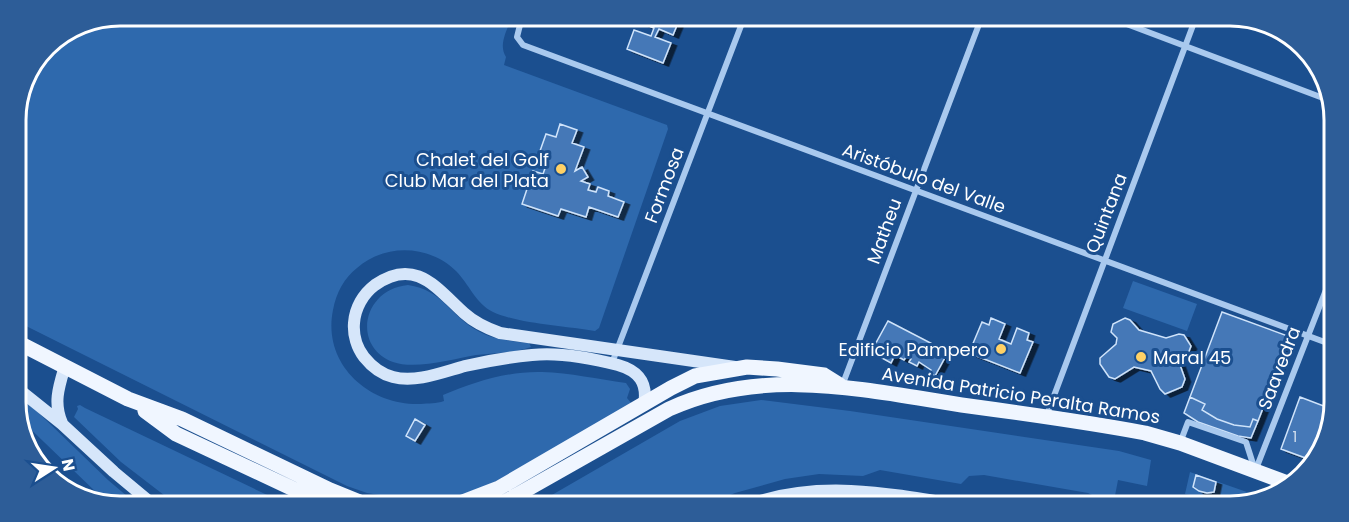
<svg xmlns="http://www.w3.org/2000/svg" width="1349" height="522" font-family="Poppins,sans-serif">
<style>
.green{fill:#2e69ad}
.building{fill:#4478b7;stroke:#cfe3fa;stroke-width:1.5;filter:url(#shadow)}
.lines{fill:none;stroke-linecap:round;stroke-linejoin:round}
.street{stroke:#a9c9ee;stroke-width:6}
.secondary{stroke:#d6e6fa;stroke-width:12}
.primary{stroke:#f0f6ff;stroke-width:15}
.poi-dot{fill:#ffd166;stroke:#1b4f8f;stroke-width:2}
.labels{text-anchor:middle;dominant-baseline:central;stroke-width:6;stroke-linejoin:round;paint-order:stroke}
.number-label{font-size:15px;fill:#d0dded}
.poi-label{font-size:18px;fill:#fff;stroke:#1b4f8f;text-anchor:end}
.street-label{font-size:18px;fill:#fff;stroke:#1b4f8f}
.rim{fill:none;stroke:#fff;stroke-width:3}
</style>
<defs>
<filter id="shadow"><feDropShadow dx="5.5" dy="3" stdDeviation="0" flood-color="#0009"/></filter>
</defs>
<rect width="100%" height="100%" fill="#1b4f8f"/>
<path class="green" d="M120 15 512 17C507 30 498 45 506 57L504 65 667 125 668 129 599 328 595 331C566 326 519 324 493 312 476 304 469 284 456 271 430 245 385 243 357 268 344 278 336 293 333 310 322 364 369 406 421 404 429 403 436 404 444 401L443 395C474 382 508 371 542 372 570 373 598 379 626 383L630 389 627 398 632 404 500 479 478 490 456 496 422 502 367 493 347 486 16 321 15 113 26 74 50 41Z
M1133 281 1197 304 1187 331 1123 308Z
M408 285C443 290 450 316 478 331 494 340 512 341 529 343L531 347C514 353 494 353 476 355 453 359 415 370 393 362 351 346 363 289 408 285Z
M17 392 108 480 134 502 106 501 99 495 17 416Z
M761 400 850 411 1119 451 1151 460 1147 486 1118 480 1113 506H1096L1094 496 1088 493 984 475 969 476 961 484 880 470 863 476 819 474 785 479 735 493 708 504 538 503 680 421 720 406Z
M80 405 85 408 282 502H173L121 462 74 417 78 409 77 406Z
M1190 472 1261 497 1236 507H1215L1216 500 1185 494Z"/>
<path class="building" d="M639 18H680L673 35 659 29 655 37 671 43 663 63 627 49 634 30 651 36 654 28 637 21Z
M560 124 577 130 572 143 584 147 575 171 582 167 588 177 581 181 590 184 588 190 596 192 598 187 609 191 608 196 624 202 618 217 589 207 586 217 561 209 558 216 522 204 533 171 543 174 550 154 540 151 546 134 556 137Z
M1222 312 1285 335 1289 341 1258 421 1253 419 1250 427 1234 425 1217 419 1202 410 1205 404 1190 397Z
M991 318 1005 324 999 339 1011 344 1017 328 1029 333 1027 340 1033 342 1020 373 969 353 982 322 989 325Z
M1125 318 1130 320 1139 330 1166 338 1179 334 1184 335 1191 346 1188 354 1181 356 1179 362 1185 379 1182 387 1165 394 1160 389 1151 371 1134 367 1115 379 1109 377 1100 364V358L1116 344 1117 338 1111 332 1113 324Z
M888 321 948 352 935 376 930 373 931 370 919 362 917 366 909 362 911 359 907 356 904 360 895 355 891 363 871 352Z
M1190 397 1205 404 1202 410 1217 419 1234 425 1250 427 1253 419 1258 421 1251 438 1238 436 1198 422 1184 413Z
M1300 397 1329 408 1328 436 1311 460 1281 449Z
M415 419 425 425 415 441 406 436Z
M1196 475 1216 482 1214 492 1207 493 1199 491 1193 487Z"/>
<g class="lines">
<path class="street" d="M522 17 517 37 523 45 1330 344
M1116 20 1331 101
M612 363 744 18
M842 386 981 19
M1046 417 1195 20
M1180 443 1188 422 1246 442 1254 467
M1256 469 1331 277"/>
<path class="secondary" d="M17 388 62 424 114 472 150 502
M644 405C648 383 639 371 618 365 591 358 560 352 532 355 510 357 487 361 465 366 443 372 416 383 393 377 381 374 372 367 364 357 357 348 353 335 354 323 355 308 363 294 375 285 416 256 438 290 464 313 475 323 486 328 500 333L735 367
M62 423C53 403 59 386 65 366
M751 504C819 480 888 493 957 505"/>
<path class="primary" d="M17 342 128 399 182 419 330 490 362 503
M145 411 176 434 321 502
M460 503 499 488 671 388 695 376 747 367 777 369 824 375 840 385
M503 503 669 409C765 365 869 391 969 406 1028 414 1087 422 1145 433L1180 443 1293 485"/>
</g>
<g class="poi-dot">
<circle cx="561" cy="169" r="6"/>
<circle cx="1001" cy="349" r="6"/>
<circle cx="1141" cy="357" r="6"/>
</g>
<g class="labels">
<g class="number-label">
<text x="1295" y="436">1</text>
</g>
<g class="poi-label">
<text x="549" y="159">Chalet del Golf<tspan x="549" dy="21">Club Mar del Plata</tspan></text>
<text x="989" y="349">Edificio Pampero</text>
<text x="1153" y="357" text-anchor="start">Maral 45</text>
</g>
<g class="street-label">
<text transform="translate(924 178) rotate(20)">Aristóbulo del Valle</text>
<text transform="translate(664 185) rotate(-69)">Formosa</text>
<text transform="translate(1106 213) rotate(-69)">Quintana</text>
<text transform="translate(884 231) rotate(-70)">Matheu</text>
<text transform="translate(1279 368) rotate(-69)">Saavedra</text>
<text transform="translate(1021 395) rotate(9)">Avenida Patricio Peralta Ramos</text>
</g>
</g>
<path d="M0 0H1349V522H0ZM120 26H1230A94 94 0 0 1 1324 120V402A94 94 0 0 1 1230 496H120A94 94 0 0 1 26 402V120A94 94 0 0 1 120 26Z" fill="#2d5d98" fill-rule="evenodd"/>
<path class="rim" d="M120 26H1230A94 94 0 0 1 1324 120V402A94 94 0 0 1 1230 496H120A94 94 0 0 1 26 402V120A94 94 0 0 1 120 26Z"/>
<g transform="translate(54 468) rotate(78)" stroke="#1b4f8f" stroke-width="4.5" paint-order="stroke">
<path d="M0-4.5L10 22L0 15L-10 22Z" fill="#ffffff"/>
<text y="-9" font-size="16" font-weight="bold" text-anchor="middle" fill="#ffffff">N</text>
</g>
</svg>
